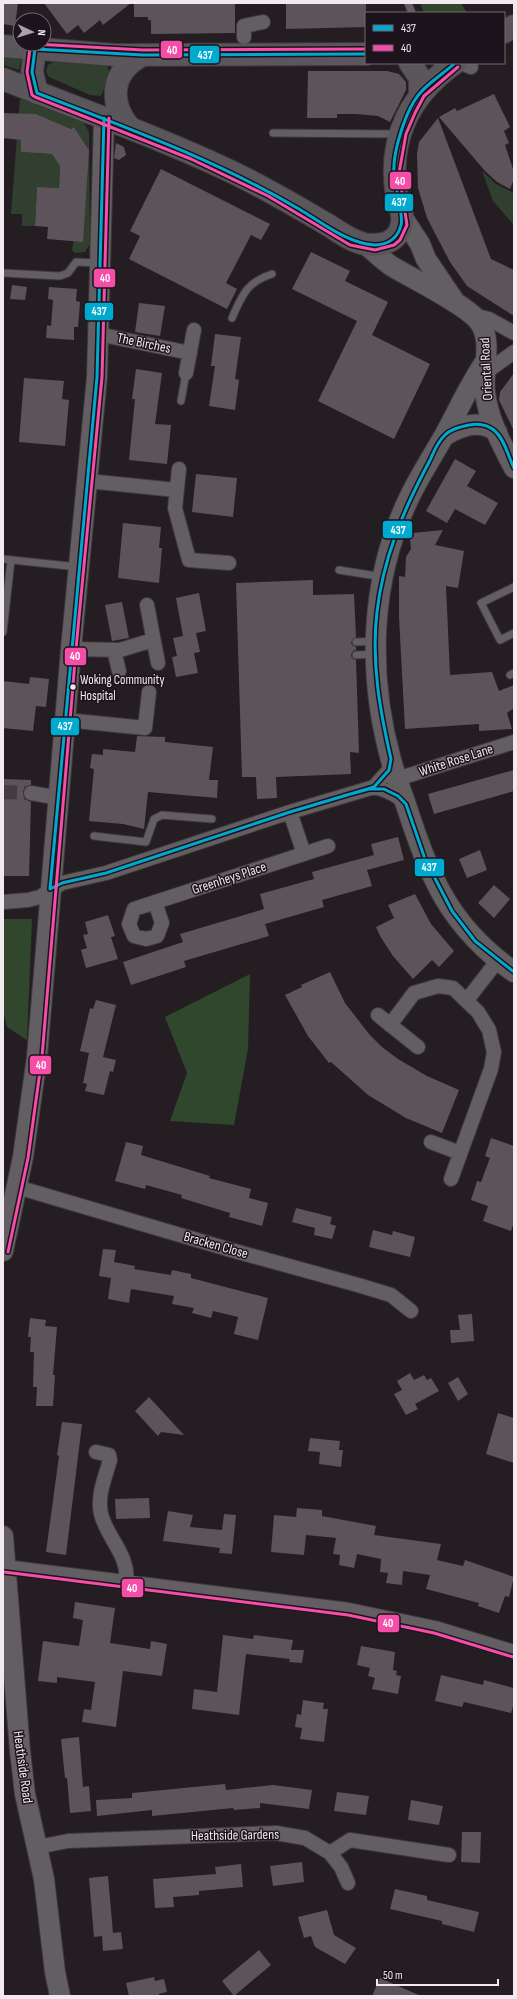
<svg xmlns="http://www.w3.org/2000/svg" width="517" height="1999" font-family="'Sofia Sans Condensed',sans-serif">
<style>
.green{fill:#303f2e}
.forest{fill:#30472d}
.building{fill:#5c535b}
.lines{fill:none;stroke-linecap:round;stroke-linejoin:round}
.street-tunnel{stroke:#433d42;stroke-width:14;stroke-dasharray:14 7;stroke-linecap:butt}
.lane-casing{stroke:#3e393d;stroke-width:9}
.street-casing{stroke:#3e393d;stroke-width:16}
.secondary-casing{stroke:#3e393d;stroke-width:22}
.primary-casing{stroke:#3e393d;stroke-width:24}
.lane{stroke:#625e62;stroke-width:7}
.street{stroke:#625e62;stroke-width:14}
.secondary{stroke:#625e62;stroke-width:20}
.primary{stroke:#5b555c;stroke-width:22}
.bus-1-casing{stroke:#1c131c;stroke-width:6}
.bus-2-casing{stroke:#1c131c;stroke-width:6}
.bus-1{stroke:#00a9ce;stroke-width:3}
.bus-2{stroke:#f54da8;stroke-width:3}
.bus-dot{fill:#f1eaf0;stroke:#1c131c;stroke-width:1.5}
.labels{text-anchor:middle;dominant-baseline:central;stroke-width:3;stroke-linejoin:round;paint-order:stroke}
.bus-label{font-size:13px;fill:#f1eaf0;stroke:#1c131c;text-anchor:start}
.street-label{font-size:14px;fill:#f1eaf0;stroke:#1c131c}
.line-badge{stroke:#1c131c;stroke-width:1.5}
.badge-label{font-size:11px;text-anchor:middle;font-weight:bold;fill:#fff}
</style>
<rect width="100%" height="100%" fill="#241e23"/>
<path class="green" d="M3 56 22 58 19 70 3 65Z
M55 61 107 66 110 73 101 96 90 95 49 77 46 71 48 65Z
M20 98 84 123 89 132 90 244 85 252 75 253 72 250 88 148 74 127 71 129 48 119H40V115L23 114 21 152 46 154 47 146 60 166 59 188 37 187 35 226H22V214H11Z
M482 171 496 184 514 193V225L493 201Z"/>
<path class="forest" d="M420 3H461L467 13H424Z
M3 919H32L27 1040 7 1027 3 1010Z
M250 974 248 1049 234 1125 170 1121 187 1073 165 1017Z"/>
<path class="building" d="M3 3H18L15 26 3 24Z
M44 3H131L103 25 100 20 84 33 78 25 67 34Z
M134 3H235V33L151 34V20H148V17H134Z
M286 3H366V27L286 29Z
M308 71H387L399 74 406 82V90L390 122 378 116 356 114H337V118H307Z
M494 94 510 127 504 131 509 143 505 145 514 172V179L510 189 497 182 485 171 439 117 455 108 457 111Z
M3 113 36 114 71 129 74 127 89 150 83 242 47 239 48 227 35 226 37 187 59 188 60 166 52 154 21 152V140L3 138Z
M438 118 491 259 514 270V316L467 286 450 262 427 218 418 188 417 154 419 142Z
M116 143 124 147 126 155 119 160 114 158Z
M161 169 270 224 261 240 251 235 226 283 237 289 227 309 129 259 140 236 130 231Z
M311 252 350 271 345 281 388 302 372 335 430 364 394 439 318 401 357 321 292 289Z
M12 285 27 287 25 300 10 299Z
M49 287 77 289 76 301 80 302 78 327H74V340L46 338 47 325 51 326 53 300 48 299Z
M139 303 165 306 160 336 135 332Z
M215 334 241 337 235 379 239 380 235 410 209 406 215 366H211Z
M136 369 162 373 155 424 171 425 167 464 129 460 135 399H132Z
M514 373V431L499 400 500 392Z
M24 378 64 381 62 399 69 400 65 446 19 442Z
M455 459 476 471 467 486 498 503 485 525 455 509 447 523 426 511Z
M196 474 237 478 233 517 192 512Z
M123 523 161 527 159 548H162L159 583 118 578Z
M443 530 435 545 464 551 458 588 446 586 450 675 492 672 499 691 514 685V708L507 713 512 729 479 731V724L405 729 399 617V576L405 577 406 557 411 549 410 539 412 533Z
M313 580V595L354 594 356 637 351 642 352 645 356 647V650L353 651 351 655 352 658 356 660 359 753 350 752 351 774 276 777 277 798 257 799 256 777H242L236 583Z
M199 593 206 631 196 633 200 652 194 653 198 673 176 677 172 657 177 656 173 638 183 636 176 598Z
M122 602 129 638 112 641 105 605Z
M30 677 49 679 46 707 36 706 33 731 3 728V681L29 684Z
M137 736 165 737V742L213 747 209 780H218L217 798 148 792 144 829 123 824 89 821 94 769 90 768 92 754 103 755V749L135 752Z
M514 770V791L434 814 428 794Z
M3 779 31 780V785L25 787 23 792 25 799 31 802 29 876H3Z
M398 837 404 860 367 870 372 886 322 900 324 907 265 924 269 936 184 961 186 967 131 985 123 962 183 942 180 934 264 909 260 894 314 879 312 872 374 855 371 844Z
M480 850 487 870 467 878 459 859Z
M494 885 510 899 494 918 478 903Z
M415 894 431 924 454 951 439 967 432 960 413 979 393 956 380 936 376 927 394 918 388 905Z
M108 915 115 936 111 937 118 959 86 968 81 950 87 948 83 935 88 934 85 922Z
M330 972 345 1003 369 1034 382 1047 398 1059 427 1076 459 1090 442 1133 406 1118 368 1095 331 1062 329 1063 308 1036 285 995 302 987 301 985Z
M96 1000 116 1005 103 1057 116 1060 113 1072 110 1071 104 1095 85 1091 87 1084 83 1083 89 1053 80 1051 90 1008 93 1009Z
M491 1138 514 1146V1222L511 1231 483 1221 488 1206 471 1200 477 1181 481 1182 490 1158 485 1156Z
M126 1142 143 1146 141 1155 210 1176 209 1178 251 1189 249 1198 268 1203 262 1226 229 1217 230 1213 181 1198 182 1195 146 1185 145 1189 115 1181Z
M296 1208 332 1217 330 1224 336 1226 332 1239 314 1235 315 1228 292 1222Z
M373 1230 392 1235 393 1231 415 1237 410 1257 369 1247Z
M103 1249 116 1250 114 1262 135 1266 134 1269 171 1275 172 1270 191 1274V1278L268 1298 258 1340 234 1334 238 1317 213 1311 211 1318 192 1313 194 1308 172 1304 174 1296 131 1289 129 1303 108 1299 111 1278 99 1276Z
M472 1314 474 1341 451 1343 450 1330H460L458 1315Z
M30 1318 46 1320 45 1326 57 1327 53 1375H55L53 1406H36L37 1387H33L34 1352H30L31 1337H28Z
M410 1373 414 1380 424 1375 427 1380 431 1378 439 1391 415 1404 418 1409 406 1415 394 1394 402 1390 397 1381Z
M458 1377 468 1394 458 1401 448 1383Z
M149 1397 184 1435 161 1432 158 1436 135 1411Z
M498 1413 514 1418V1463L486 1454Z
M62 1422 82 1424 66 1555 46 1552 59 1456 57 1455Z
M310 1438 340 1441 339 1450H343L341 1467 319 1464 320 1452 308 1451Z
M149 1498 150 1518 116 1519 115 1499Z
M297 1508 322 1510V1516L376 1526 374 1535 441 1544 437 1560 463 1566 465 1560 514 1577 509 1597 505 1596 499 1613 478 1606 479 1603 426 1589 430 1575 403 1571 402 1585 386 1583 388 1573 380 1572 381 1559 357 1554 354 1568 339 1565 340 1555 333 1554 336 1538 306 1535 304 1555 271 1552 274 1515 296 1517Z
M168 1511 193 1515 190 1527 222 1530 224 1514 236 1515 232 1554 219 1553 220 1548 163 1541Z
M75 1602 115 1608 110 1643 150 1649 151 1641 167 1644 162 1676 123 1671 116 1727 82 1722 84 1709 91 1710 95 1682 57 1677V1683L38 1681 43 1641 79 1646 83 1620 73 1618Z
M223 1635 253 1639 254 1635 293 1640 291 1650H304L302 1663 289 1662 290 1659 246 1654 239 1715 192 1709 194 1689 217 1692Z
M361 1646 395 1652 393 1670 397 1671 396 1675 401 1676 398 1694 372 1689 375 1678 368 1676 370 1668 357 1665Z
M441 1675 483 1685 484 1680 514 1688V1703L511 1713 464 1702 462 1707 435 1701Z
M303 1700 324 1703 323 1709H328L324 1742 300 1739 302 1728 295 1727 297 1714 301 1715Z
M79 1737 83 1787 89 1786 91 1811 70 1813 67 1778H65L61 1739Z
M225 1784 226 1790 273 1785 312 1790 309 1809 260 1803V1808L234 1810 233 1808 152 1816V1810L97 1816 96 1800 132 1798V1793Z
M337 1792 369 1796 366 1815 334 1811Z
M411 1800 443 1806 439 1825 408 1820Z
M462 1832H481L480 1863 461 1862Z
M302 1862 304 1882 273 1886 270 1866Z
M241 1864 243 1887 199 1891V1895L173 1897 174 1907 155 1908 153 1879 216 1874 215 1867Z
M108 1876 113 1933 121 1932 123 1949 103 1951 102 1936 94 1937 89 1878Z
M395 1889 427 1896V1900L479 1912 474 1932 442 1924V1921L390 1909Z
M327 1910 334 1935 356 1948 345 1964 315 1947 311 1936 304 1938 298 1917Z
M259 1950 271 1965 234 1996 222 1981Z
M154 1977 155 1981 164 1979 167 1992 159 1994V1996H129L126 1983Z
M380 1978 421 1996H372Z"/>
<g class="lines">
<path class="street-tunnel" d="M3 792 31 793"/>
<g class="lane-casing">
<path id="lane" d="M408 3 412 13
M273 133 397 134
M3 273 60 276 68 273 76 262 98 263
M232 318C242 295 247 282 272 274
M181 401 186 373
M3 559 78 567
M339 570 383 577
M514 587 481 603 500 640 514 633
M3 632 11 560
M356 642 375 641
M356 655 375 654
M510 675 514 673
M94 836 146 842 154 819 162 815 212 819"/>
</g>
<g class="street-casing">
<path id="street" d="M244 37V26L263 22
M466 65 471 67
M473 315 489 319 514 333
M98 334 190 353
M186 373 194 330
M485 373 514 352
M179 469 175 508 189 560 229 563
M88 481 176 490
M147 605 158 663
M71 649 120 650 153 640
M114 650 119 671
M66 720 145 728 149 692
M397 779 514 742
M374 787C386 790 397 794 406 804
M31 793 59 798
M290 812 304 854
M3 902 28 900 40 897 62 883 106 873 290 812 374 787 389 770 391 759
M155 902 162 923 157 936 146 939 134 936 129 924 134 909 328 846
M467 1000 498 960
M378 1015 418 1047
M390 1025 414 993 438 986 453 988 478 1012 489 1030 494 1052 491 1069 451 1179
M431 1142 460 1153
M17 1187 231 1250 358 1285 391 1295 411 1311
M96 1452 109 1455 110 1460C105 1478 97 1495 101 1514 107 1538 130 1556 126 1582
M5 1567 349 1610 435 1628 514 1652
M37 1847 68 1841 276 1833 305 1838 330 1853 350 1840 449 1855
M330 1853 341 1867 348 1883"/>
</g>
<g class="secondary-casing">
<path id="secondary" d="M403 218 420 244 426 259 453 299
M365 244C374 251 383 261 393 267 413 279 469 306 480 323 493 342 482 370 485 392 488 419 502 445 514 468
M485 362C469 385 458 411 444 436 432 457 419 477 409 498 370 579 367 673 391 760 395 775 401 790 406 805 430 878 449 926 514 972
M444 436C460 426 480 418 497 432
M3 1251 23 1157 37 1057 71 649 97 377 104 118
M3 1536 20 1751 25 1794 44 1879 55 1972 60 1996"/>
</g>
<g class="primary-casing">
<path id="primary" d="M504 32 514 26
M3 46 115 55 366 54
M35 49 32 72 37 93
M410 63 420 78V93
M3 79C81 110 159 137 234 173 265 188 294 205 323 222 336 229 349 241 365 244 378 246 394 244 400 230 406 217 398 204 396 190 389 137 411 94 455 63
M130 128C108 102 111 71 143 55"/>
</g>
<use href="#lane" class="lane"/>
<use href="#street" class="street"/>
<use href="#secondary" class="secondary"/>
<use href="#primary" class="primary"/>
<g class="bus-1-casing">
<path id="bus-1" d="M366 54 143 55 35 49 32 72 37 93C127 128 216 160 299 209 321 222 348 244 375 245 388 245 398 238 401 225 404 217 395 186 394 175 392 153 406 108 421 92 430 82 444 73 455 63
M343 796 369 789H384L398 796 406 804 425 859 452 911 475 941 514 972
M50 889 62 883 106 873 290 812 374 787 389 770 391 759C380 711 371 662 377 612 383 559 403 511 428 464 433 455 436 443 445 435 451 429 460 427 469 425 479 423 487 424 495 431 505 440 508 456 514 468
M50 889 97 377 104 118"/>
</g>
<g class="bus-2-casing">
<path id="bus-2" d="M366 49 143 50 35 44 30 48 27 72 32 95 35 97 191 159 268 196 350 245 375 250 394 245 400 240 407 225 399 173 406 134 415 113 424 96 458 67
M8 1252 28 1158 42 1057 76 649 102 377 109 118
M4 1572 348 1615 434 1633 513 1657"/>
</g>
<use href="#bus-1" class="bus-1"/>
<use href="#bus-2" class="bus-2"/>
</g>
<circle class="bus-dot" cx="73" cy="687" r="3.5"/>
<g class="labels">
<g class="bus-label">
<text x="80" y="680">Woking Community<tspan x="80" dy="16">Hospital</tspan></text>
</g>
<g class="street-label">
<text transform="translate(144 343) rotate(12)">The Birches</text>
<text transform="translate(486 369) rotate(-93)">Oriental Road</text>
<text transform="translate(456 760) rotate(-18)">White Rose Lane</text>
<text transform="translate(229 878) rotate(-18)">Greenheys Place</text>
<text transform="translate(216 1245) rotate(16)">Bracken Close</text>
<text transform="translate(23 1767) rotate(82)">Heathside Road</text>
<text transform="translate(235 1835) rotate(-1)">Heathside Gardens</text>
</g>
</g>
<g class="line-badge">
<rect x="160" y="40" width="23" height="19" rx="4" fill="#f54da8"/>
<rect x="189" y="45" width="31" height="19" rx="4" fill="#00a9ce"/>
<rect x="389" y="171" width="23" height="19" rx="4" fill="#f54da8"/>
<rect x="384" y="193" width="30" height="19" rx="4" fill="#00a9ce"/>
<rect x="93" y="268" width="23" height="20" rx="4" fill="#f54da8"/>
<rect x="84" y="302" width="30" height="19" rx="4" fill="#00a9ce"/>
<rect x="382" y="520" width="31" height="19" rx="4" fill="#00a9ce"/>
<rect x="64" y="647" width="23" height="19" rx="4" fill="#f54da8"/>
<rect x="50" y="717" width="30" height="19" rx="4" fill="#00a9ce"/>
<rect x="414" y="858" width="31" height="19" rx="4" fill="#00a9ce"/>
<rect x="29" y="1055" width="23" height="20" rx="4" fill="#f54da8"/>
<rect x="121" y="1578" width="23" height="20" rx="4" fill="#f54da8"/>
<rect x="377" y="1614" width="23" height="19" rx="4" fill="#f54da8"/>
</g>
<g class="badge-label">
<text x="172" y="54">40</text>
<text x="205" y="59">437</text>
<text x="400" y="185">40</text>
<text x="399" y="206">437</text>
<text x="105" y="282">40</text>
<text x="99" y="315">437</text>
<text x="398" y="534">437</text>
<text x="75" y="660">40</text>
<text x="65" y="730">437</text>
<text x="429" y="871">437</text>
<text x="41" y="1069">40</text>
<text x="132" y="1592">40</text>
<text x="388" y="1627">40</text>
</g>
<rect width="517" height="1999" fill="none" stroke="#f1eaf0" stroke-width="8"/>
<rect x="365" y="12" width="140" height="52" fill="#1c131c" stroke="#716971"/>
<rect x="373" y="25" width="20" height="6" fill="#00a9ce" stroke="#716971"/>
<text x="401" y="32" font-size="12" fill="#f1eaf0">437</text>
<rect x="373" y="45" width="20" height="6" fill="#f54da8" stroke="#716971"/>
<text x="401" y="52" font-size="12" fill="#f1eaf0">40</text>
<g transform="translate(32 32) rotate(94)"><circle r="19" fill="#1c131c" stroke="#716971"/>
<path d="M0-3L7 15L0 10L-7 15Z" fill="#a9a3a8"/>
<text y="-6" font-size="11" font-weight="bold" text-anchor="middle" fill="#f1eaf0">N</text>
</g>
<path d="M377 1979v6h121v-6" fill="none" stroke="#f1eaf0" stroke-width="2"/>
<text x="383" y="1979" font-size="12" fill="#f1eaf0" stroke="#1c131c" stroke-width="3" paint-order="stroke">50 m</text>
</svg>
